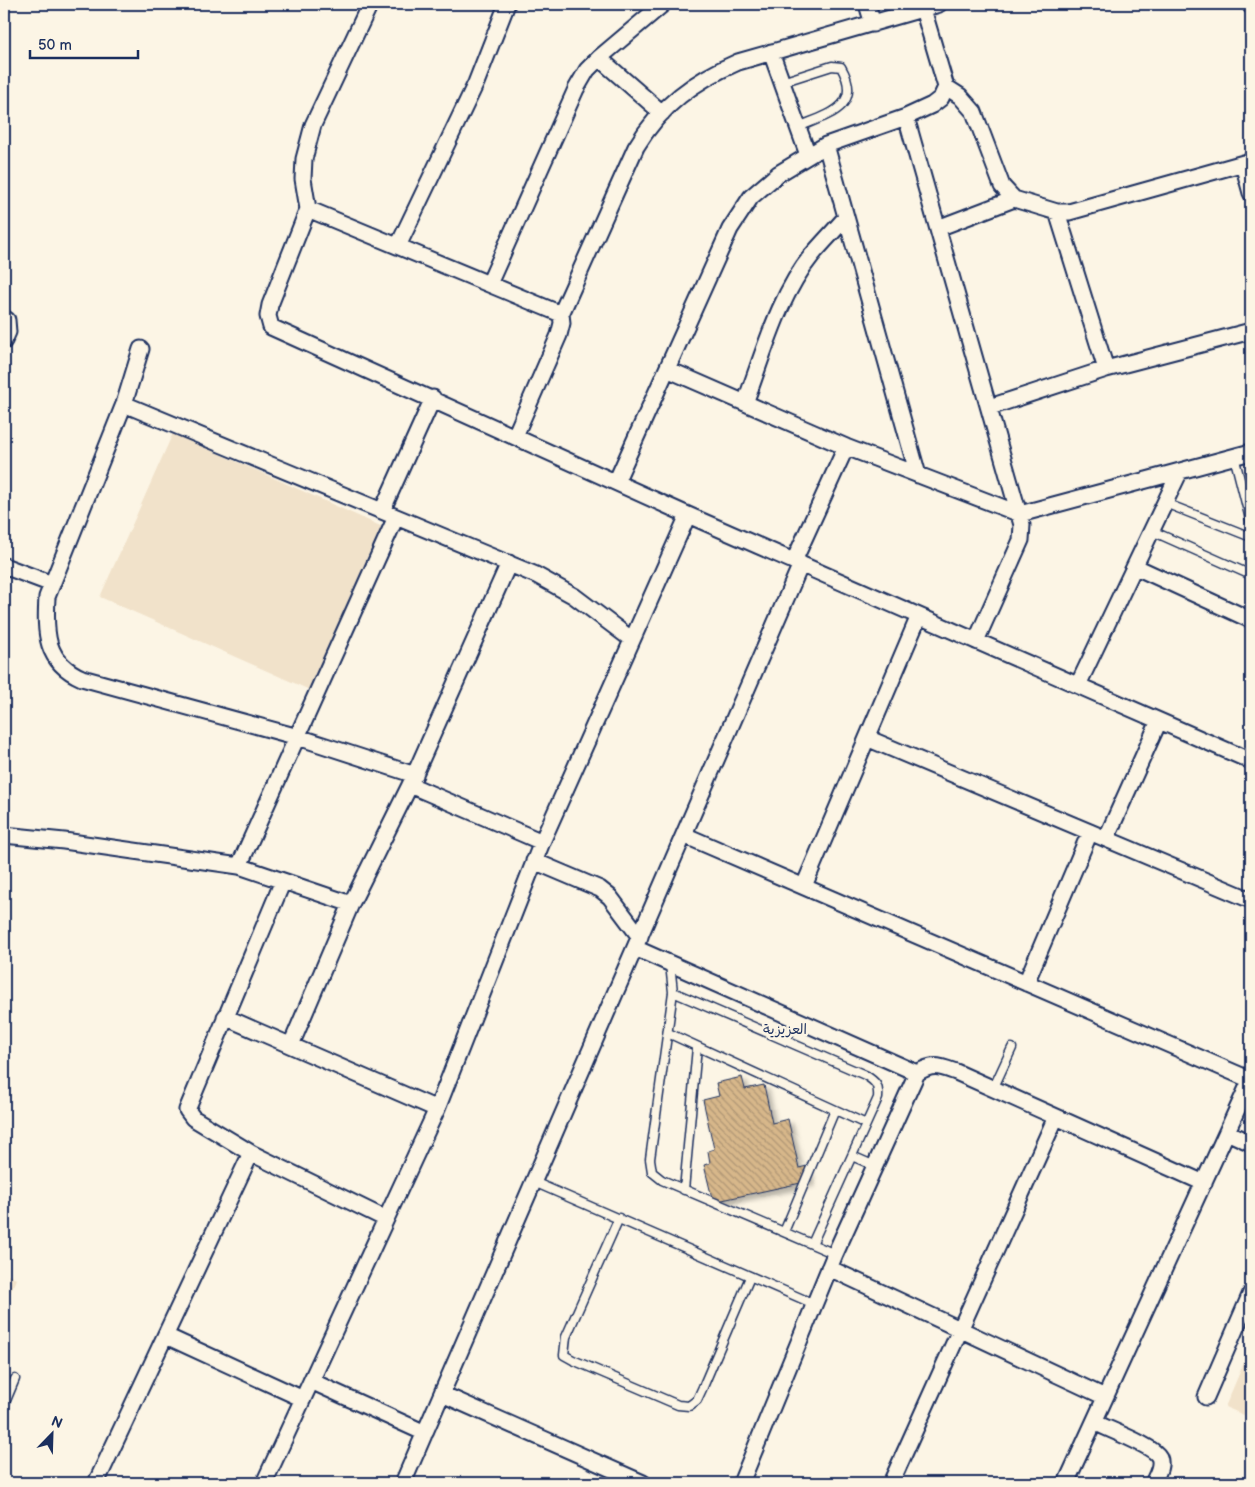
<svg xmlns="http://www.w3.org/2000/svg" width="1255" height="1487" font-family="'Balsamiq Sans','Playpen Sans Arabic',sans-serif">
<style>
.built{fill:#f1e2ca}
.building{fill:url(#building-back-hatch);stroke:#1b2f5e;filter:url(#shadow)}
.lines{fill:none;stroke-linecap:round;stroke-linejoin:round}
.service-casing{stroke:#1b2f5e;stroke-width:11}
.minor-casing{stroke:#1b2f5e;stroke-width:19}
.service{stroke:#fcf5e5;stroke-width:8}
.minor{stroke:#fcf5e5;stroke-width:15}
.labels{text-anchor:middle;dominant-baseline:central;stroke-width:5;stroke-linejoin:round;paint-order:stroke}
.neighbourhood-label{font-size:14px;fill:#1b2f5e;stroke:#fcf5e5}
</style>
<defs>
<pattern id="building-back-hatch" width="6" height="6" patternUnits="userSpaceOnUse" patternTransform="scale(1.25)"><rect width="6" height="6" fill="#d7b78a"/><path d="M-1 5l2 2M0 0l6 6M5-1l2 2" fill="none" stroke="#ae9574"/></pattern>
<filter id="shadow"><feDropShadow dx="4.5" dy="4.5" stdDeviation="2.5" flood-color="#0004"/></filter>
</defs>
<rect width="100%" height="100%" fill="#fcf5e5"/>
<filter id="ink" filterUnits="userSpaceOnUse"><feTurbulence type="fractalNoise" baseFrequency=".02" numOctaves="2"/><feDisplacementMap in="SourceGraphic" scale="10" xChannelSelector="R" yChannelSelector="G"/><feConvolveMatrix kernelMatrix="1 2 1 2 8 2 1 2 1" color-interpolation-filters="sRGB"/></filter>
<g filter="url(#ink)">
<path class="built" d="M173 433 385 528 312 691 100 597Z
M4 1273 16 1279 4 1308Z
M1251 1346V1418L1225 1407Z"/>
<path class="building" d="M742 1077 745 1089 764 1085 772 1123 788 1119 799 1168 807 1166 810 1181 713 1202 704 1165 710 1163 708 1151 714 1149 703 1100 719 1096 716 1083Z"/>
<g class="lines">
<g class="service-casing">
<path id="service" d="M782 82 832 66 841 67C864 107 827 115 798 127
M1234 456 1251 523
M1165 503 1251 537
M1152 531 1251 575
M670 964 673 992 650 1159 652 1172 662 1180 835 1254
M673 992 865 1075C876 1082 879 1085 878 1098L812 1244
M668 1033 866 1124
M786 1041 795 1019
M993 1089 1012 1048
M852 1156 875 1166
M534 1182 814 1304
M684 1190 697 1047
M619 1218 566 1337 564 1355 573 1360 678 1405 689 1406 697 1400 703 1387 750 1277
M784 1232 835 1110
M4 1405 15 1379"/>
</g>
<g class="minor-casing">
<path id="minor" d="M370 4 313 125 304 159 303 179 308 209 270 305 268 316 271 327 688 515 1251 761
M867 4 873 24
M1251 4V6
M771 52 808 155
M599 58 662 113
M946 87 960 96 974 112 1002 186 1014 199 1057 212H1069L1251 161
M906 117 1022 525 1021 540 976 641
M826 145 918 475
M1243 164 1251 193
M308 209 561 314 636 147C661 105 694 81 738 62L939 4
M1057 212 1106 369
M938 228 1014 199
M398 246 476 83 507 4
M489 284 576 89 587 70 599 58 663 4
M4 318 7 320 8 332 4 341
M141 349 124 404 47 597C45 633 45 662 82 678L298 737 415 775
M667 369 846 447 1020 514 1251 452
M745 403C764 353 778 297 812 255 823 242 835 230 846 217
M124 404 536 575 574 596 631 639
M990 407 1106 369 1251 331
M515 436 559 335 562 323 561 314
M616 482 730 229 751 197 778 174 826 145 906 117 932 105 941 98 946 87 923 9
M382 511 433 398
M794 561 846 447
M4 566 52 584
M1136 567 1251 620
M1078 685 1180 471
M867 738 1251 900
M410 785 542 842
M4 835 64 841 239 866 351 904
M684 835 1251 1080
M1106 839 1159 721
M534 861 600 889 610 897 640 937
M239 866 396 517
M804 886 919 616
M635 948 917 1073
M1026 983 1090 832
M225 1017 437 1109
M291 1045 351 904 410 785 509 563
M1227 1132 1251 1143
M386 1219 437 1109 542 842 688 515
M829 1268 1105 1397
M166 1336 303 1399
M311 1381 425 1433
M442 1394 643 1483
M1206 1397 1251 1293
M1094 1422C1107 1429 1154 1446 1159 1457 1163 1466 1156 1476 1153 1483
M96 1483 251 1153
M264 1483 386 1219 251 1153 193 1118 187 1110 283 881
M403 1483 801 564
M741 1483 835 1254 917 1073C933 1063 939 1066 956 1072L1204 1183
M891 1483 1056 1117
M1066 1483 1251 1079"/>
</g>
<use href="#service" class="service"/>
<use href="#minor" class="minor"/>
</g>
</g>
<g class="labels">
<g class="neighbourhood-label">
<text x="785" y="1029">العزيزية</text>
</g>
</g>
<rect width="1255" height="1487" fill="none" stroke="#fcf5e5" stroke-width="20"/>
<rect x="10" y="10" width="1235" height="1467" fill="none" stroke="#1b2f5e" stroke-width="2" filter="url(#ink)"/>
<g transform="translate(52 1434) rotate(23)" stroke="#fcf5e5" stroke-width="4" paint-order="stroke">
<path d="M0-4L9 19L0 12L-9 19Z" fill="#1b2f5e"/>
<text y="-8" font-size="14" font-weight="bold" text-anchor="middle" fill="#1b2f5e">N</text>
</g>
<path d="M30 50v8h108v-8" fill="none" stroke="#1b2f5e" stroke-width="2.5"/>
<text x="38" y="50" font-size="15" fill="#1b2f5e" stroke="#fcf5e5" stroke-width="4" paint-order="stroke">50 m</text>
</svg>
